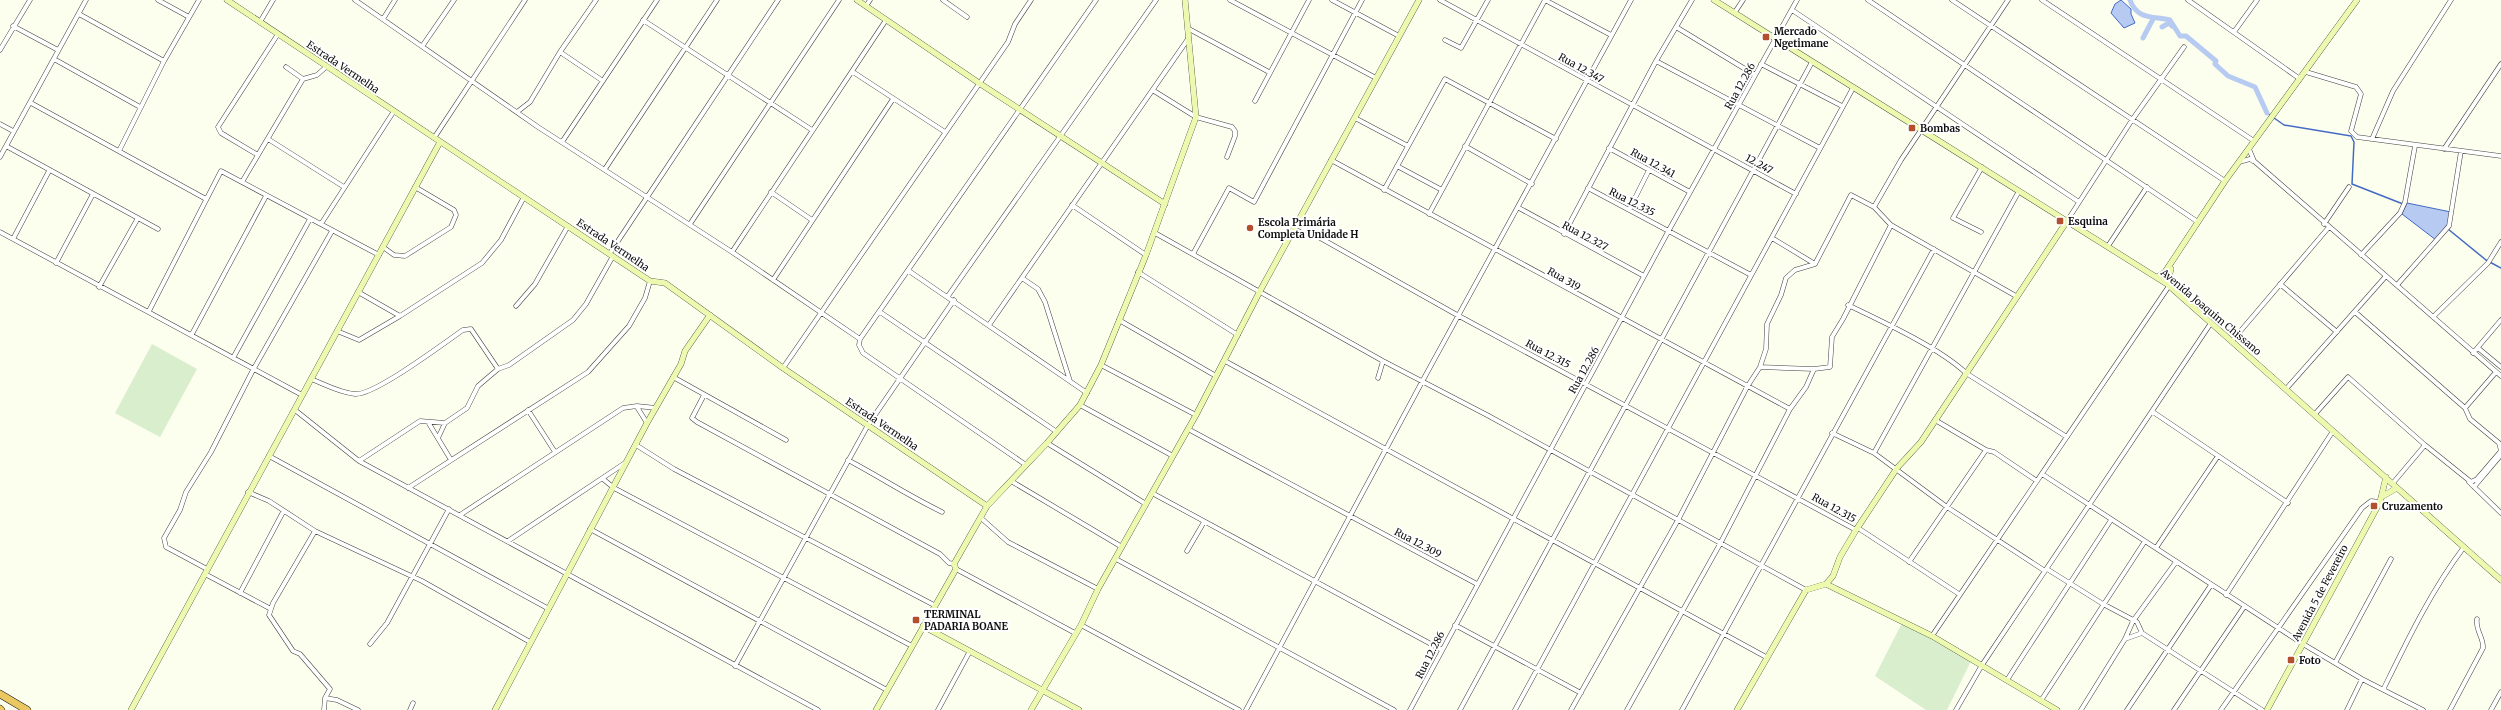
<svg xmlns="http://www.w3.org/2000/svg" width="2501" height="710" font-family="Merriweather,serif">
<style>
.pitch{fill:#d8eecc}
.water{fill:#b7cbf2;stroke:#436bc4}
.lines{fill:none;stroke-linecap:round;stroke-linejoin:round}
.stream{stroke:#436bc4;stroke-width:1.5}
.canal{stroke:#b7cbf2;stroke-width:5}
.street-casing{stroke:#404040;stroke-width:5}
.secondary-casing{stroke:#2f2f2f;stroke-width:6}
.highway-casing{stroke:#1e1e1e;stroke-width:8}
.street{stroke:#fff;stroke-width:4}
.secondary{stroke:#ecf9ae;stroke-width:5.5}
.highway{stroke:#eac760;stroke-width:7}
.poi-dot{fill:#b34e2f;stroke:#fff;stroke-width:1.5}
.labels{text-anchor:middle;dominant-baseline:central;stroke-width:4;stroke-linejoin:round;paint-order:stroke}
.poi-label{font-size:10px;font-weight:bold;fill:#0d0d0d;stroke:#fff;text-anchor:start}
.street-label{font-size:10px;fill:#0d0d0d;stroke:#fff}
</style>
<rect width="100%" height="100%" fill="#fcfeee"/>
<path class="pitch" d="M152 344 197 369 160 437 115 413Z
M1902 623 1971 661 1947 710H1926L1875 676Z"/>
<path class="water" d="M2121 0 2131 9V14L2135 23 2124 28 2111 13 2115 4Z
M2407 203 2451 212 2448 226 2436 240 2402 214Z"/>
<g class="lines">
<path class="stream" d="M2267 113 2284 125 2351 136 2354 142 2352 184 2403 204
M2448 229 2486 260 2501 268"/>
<path class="canal" d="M2130 0C2137 20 2153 16 2170 20L2180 36H2186L2216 61 2215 64 2228 76 2255 87 2267 113
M2162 27 2169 23 2172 26
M2143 38 2153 19"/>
<g class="street-casing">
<path id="street" d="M158 0 189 17
M355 0 538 127 732 252 860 339
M943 0 967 17
M1230 0 1376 78
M1332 0 1399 36
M1440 0 1796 194
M1545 0 1611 35
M1868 0 2198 222
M1952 0 2225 181
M2008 0 1901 160 1874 207 1891 225 2016 296
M2042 0 2254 141
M2188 0 2300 79
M866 6 870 0
M1792 10 2079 202
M1735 12 1743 0
M79 14 164 61
M383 19 395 0
M643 20 812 130
M260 22 273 0
M13 26 58 50
M1676 27 1755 75
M1189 29 1269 72
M2234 32 2257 0
M1445 40 1461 48 1488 0
M423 45 454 0
M0 50 30 0
M560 52 603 81
M54 59 140 107
M1656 61 1820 148
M1761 64 1842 106
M286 67 303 79
M853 72 945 132
M2306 72 2356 87 2361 94 2351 131 2357 137 2501 156
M1154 91 1196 117 1232 127 1235 131V136L1227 157
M1255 101 1309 0
M31 103 206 199
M517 112 530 102 560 52 596 0
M1355 118 1408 146
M0 124 13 131
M434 138 525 0
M268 139 344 187
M2372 139 2393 91 2451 0
M562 142 657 0
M6 146 158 229
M1465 146 1532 184
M1609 148 1690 192
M2249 149 2254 161 2501 376
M2444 149 2501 64
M119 151 164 61 199 0
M258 155 221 133 218 127 278 34
M0 157 86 0
M1331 160 1790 409
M2239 162 2250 159 2253 161
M1397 166 1442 190
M605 169 717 0
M242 182 303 79 317 75 326 67
M1588 188 1751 275
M1384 190 1445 79 1556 139
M771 192 812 220
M1072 205 1146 255
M1519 208 1644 276
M1629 210 1649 170
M1429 214 1545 0
M2067 221 2132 120 2184 47
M321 224 394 111
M690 224 839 0
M2324 224 2349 187
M1297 225 1459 316 1856 530
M0 232 302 395
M1981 232 1953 218 1982 167
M1155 233 1383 361 1487 415 1806 590
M1564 234 1656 61 1692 0
M1772 238 1815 264
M13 239 49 171
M2108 246 2147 187
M383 247 394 255 405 256 451 227 456 215 454 210 415 187
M732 252 886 20
M610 253 778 0
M1193 254 1229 188 1254 202 1362 0
M2361 255 2400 213 2405 202 2415 146
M56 263 93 194
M909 271 1087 393
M1138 272 1238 335
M1022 278 1038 289 1045 302 1070 381
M773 280 893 99
M2280 284 2337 332
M2397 285 2449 226 2461 151
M99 287 138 218
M358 292 400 316 482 263 501 240 524 197
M948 296 1156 0
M1848 305C1883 322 1938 347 1966 373L2067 437
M516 306 535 284 568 226
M149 311 221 171 379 255
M880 312 1057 432
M2433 317 2488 263 2501 242
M1119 320 1216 376
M989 325 1188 39
M337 331 359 340 400 316
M192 334 266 196
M2232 341 2329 227
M2478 348 2501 367
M2473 353 2501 320
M233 358 310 219
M1225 361 1766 657
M1101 365 1196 415
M1760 367 1814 369
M783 368 1008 42 1015 24 1031 0
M673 377 786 440
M1378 378 1383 361
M311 379C324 384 340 393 355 394 374 396 444 343 463 330L471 329 498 369
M2286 389 2386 276
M704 395 692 418 697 422 940 554 949 563 954 564
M1080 405 1173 456
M637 407 647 423
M2465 408 2496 372
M295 410 359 461 818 710
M528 410 555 452
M2153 412 2288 503
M2315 414 2348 377 2425 445 2471 482 2477 479 2501 451 2499 443 2470 419 2465 408 2355 312
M1935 420 1986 450 1994 452 2037 481
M428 422 451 460
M1188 429 1477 584
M1832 433 1874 453 1947 507 2045 571
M438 438 445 423
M1047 443 1146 504
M636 445 674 469 934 605
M1874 453 2019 191
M269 456 549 609
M848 460C880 477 909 496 942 512
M359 461 420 421 445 423 467 408 478 386 498 369 509 365 573 320 586 304 613 256
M1026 465 863 353 859 345 860 339 1096 0
M2042 474 2303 644 2362 679 2423 710
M603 479 614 488 912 646
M1011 481 1122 547
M2469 482 2501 513
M2393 483 2425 445
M2474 487 2501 455
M408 488 588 372 629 326 645 298 650 281
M248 492 269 501 315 531 422 581 530 642
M1152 493 1442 650
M460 515 623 408 637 406 656 408
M981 518 1008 542 1098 589
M1858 528 1959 594
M590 529 887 690
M315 531 273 603 269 615 293 651 300 654 330 689 325 698 324 710
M508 541 625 463
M2156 548 2218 456
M1187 551 1204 522
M1116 559 1394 710
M1909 562 1986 450
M207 569 166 547 164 538 180 510 186 492 211 452 253 370 332 231
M956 569 1075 633
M2047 569 2103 604 2137 622 2142 633
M205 574 271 609
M240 593 283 512
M2226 595 2333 431
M1081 625 1239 710
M1455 625 1581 693
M1932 636 2169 286
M2125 639 2142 633 2262 710
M370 644 387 623 449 509
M2335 663 2391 559
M735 666 868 425 954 300
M2007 680 2111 520
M2384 688C2408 639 2431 591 2464 547
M325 698 337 700 358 710
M2042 699 2145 541
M410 710 413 703
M938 710 970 651
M1246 710 1423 380 1631 0
M1410 710 1669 230 1797 0
M1460 710 1812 62
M1515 710 1853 88
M1571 710 1678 520 1747 387 1760 367 1766 349 1767 324 1781 295 1786 278 1795 270 1815 264 1851 195 1874 207
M1627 710 1720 544 1790 409 1806 387 1814 369 1830 367 1832 337 1843 319 1891 225
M1682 710 1934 249
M1956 710 1982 665 2211 323
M2081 710 2125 639 2133 621 2176 562
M2127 710 2211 585
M2174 710 2244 607
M2221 710 2362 508 2371 501 2380 502
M2347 710 2362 679
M2450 710 2483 648C2484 638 2475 630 2477 619
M2491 710 2501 692"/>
</g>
<g class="secondary-casing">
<path id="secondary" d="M227 0 650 281 665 283 783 368 987 506
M857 0 979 83 1165 204
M1714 0 2167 284 2501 580
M2157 277 2165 272 2225 181 2357 0
M2167 284 2171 269
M2383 496 2397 488
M1826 584 1932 636 2057 710
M923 626 1079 710
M131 710 440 142
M495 710 647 423 681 364 685 351 710 315
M876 710 956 569 954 564 987 506 1047 443 1080 405 1101 365 1146 255 1196 117 1185 0
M1031 710 1081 625 1098 589 1196 415 1260 291 1419 0
M1737 710 1806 590 1826 584 1833 576 1840 557 1856 530 1897 468 1921 442 2067 221
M2267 710 2380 502 2386 477"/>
</g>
<g class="highway-casing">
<path id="highway" d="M0 694 27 710
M0 709 1 710"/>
</g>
<use href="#street" class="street"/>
<use href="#secondary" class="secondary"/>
<use href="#highway" class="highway"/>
</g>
<g class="poi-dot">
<rect x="1762" y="33" width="8" height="8" rx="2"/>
<rect x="1908" y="124" width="8" height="8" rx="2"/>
<rect x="2056" y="217" width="8" height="8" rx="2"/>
<circle cx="1250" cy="228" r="4"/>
<rect x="2370" y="502" width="8" height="8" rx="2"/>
<rect x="912" y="616" width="8" height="8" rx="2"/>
<rect x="2287" y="656" width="8" height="8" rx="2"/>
</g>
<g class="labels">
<g class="poi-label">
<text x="1774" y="31">Mercado<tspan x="1774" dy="12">Ngetimane</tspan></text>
<text x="1920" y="128">Bombas</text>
<text x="2068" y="221">Esquina</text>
<text x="1258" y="222">Escola Primária<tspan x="1258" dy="12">Completa Unidade H</tspan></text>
<text x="2382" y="506">Cruzamento</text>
<text x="924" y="614">TERMINAL<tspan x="924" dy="12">PADARIA BOANE</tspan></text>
<text x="2299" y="660">Foto</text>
</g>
<g class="street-label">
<text transform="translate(343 67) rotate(34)">Estrada Vermelha</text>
<text transform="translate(1581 68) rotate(29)">Rua 12.347</text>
<text transform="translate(1740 86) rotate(-61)">Rua 12.286</text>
<text transform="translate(1653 163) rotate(29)">Rua 12.341</text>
<text transform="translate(1759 164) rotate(29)">12.247</text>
<text transform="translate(1632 202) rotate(27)">Rua 12.335</text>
<text transform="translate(1585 236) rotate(28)">Rua 12.327</text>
<text transform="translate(613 245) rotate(34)">Estrada Vermelha</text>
<text transform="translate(1564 279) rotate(29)">Rua 319</text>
<text transform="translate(2211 312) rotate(40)">Avenida Joaquim Chissano</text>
<text transform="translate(1548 354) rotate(28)">Rua 12.315</text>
<text transform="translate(1584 370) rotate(-61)">Rua 12.286</text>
<text transform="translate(882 424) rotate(34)">Estrada Vermelha</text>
<text transform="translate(1834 508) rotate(29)">Rua 12.315</text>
<text transform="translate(1418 543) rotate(28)">Rua 12.309</text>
<text transform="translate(2320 593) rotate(-62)">Avenida 5 de Fevereiro</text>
<text transform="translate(1430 655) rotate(-63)">Rua 12.286</text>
</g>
</g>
</svg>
